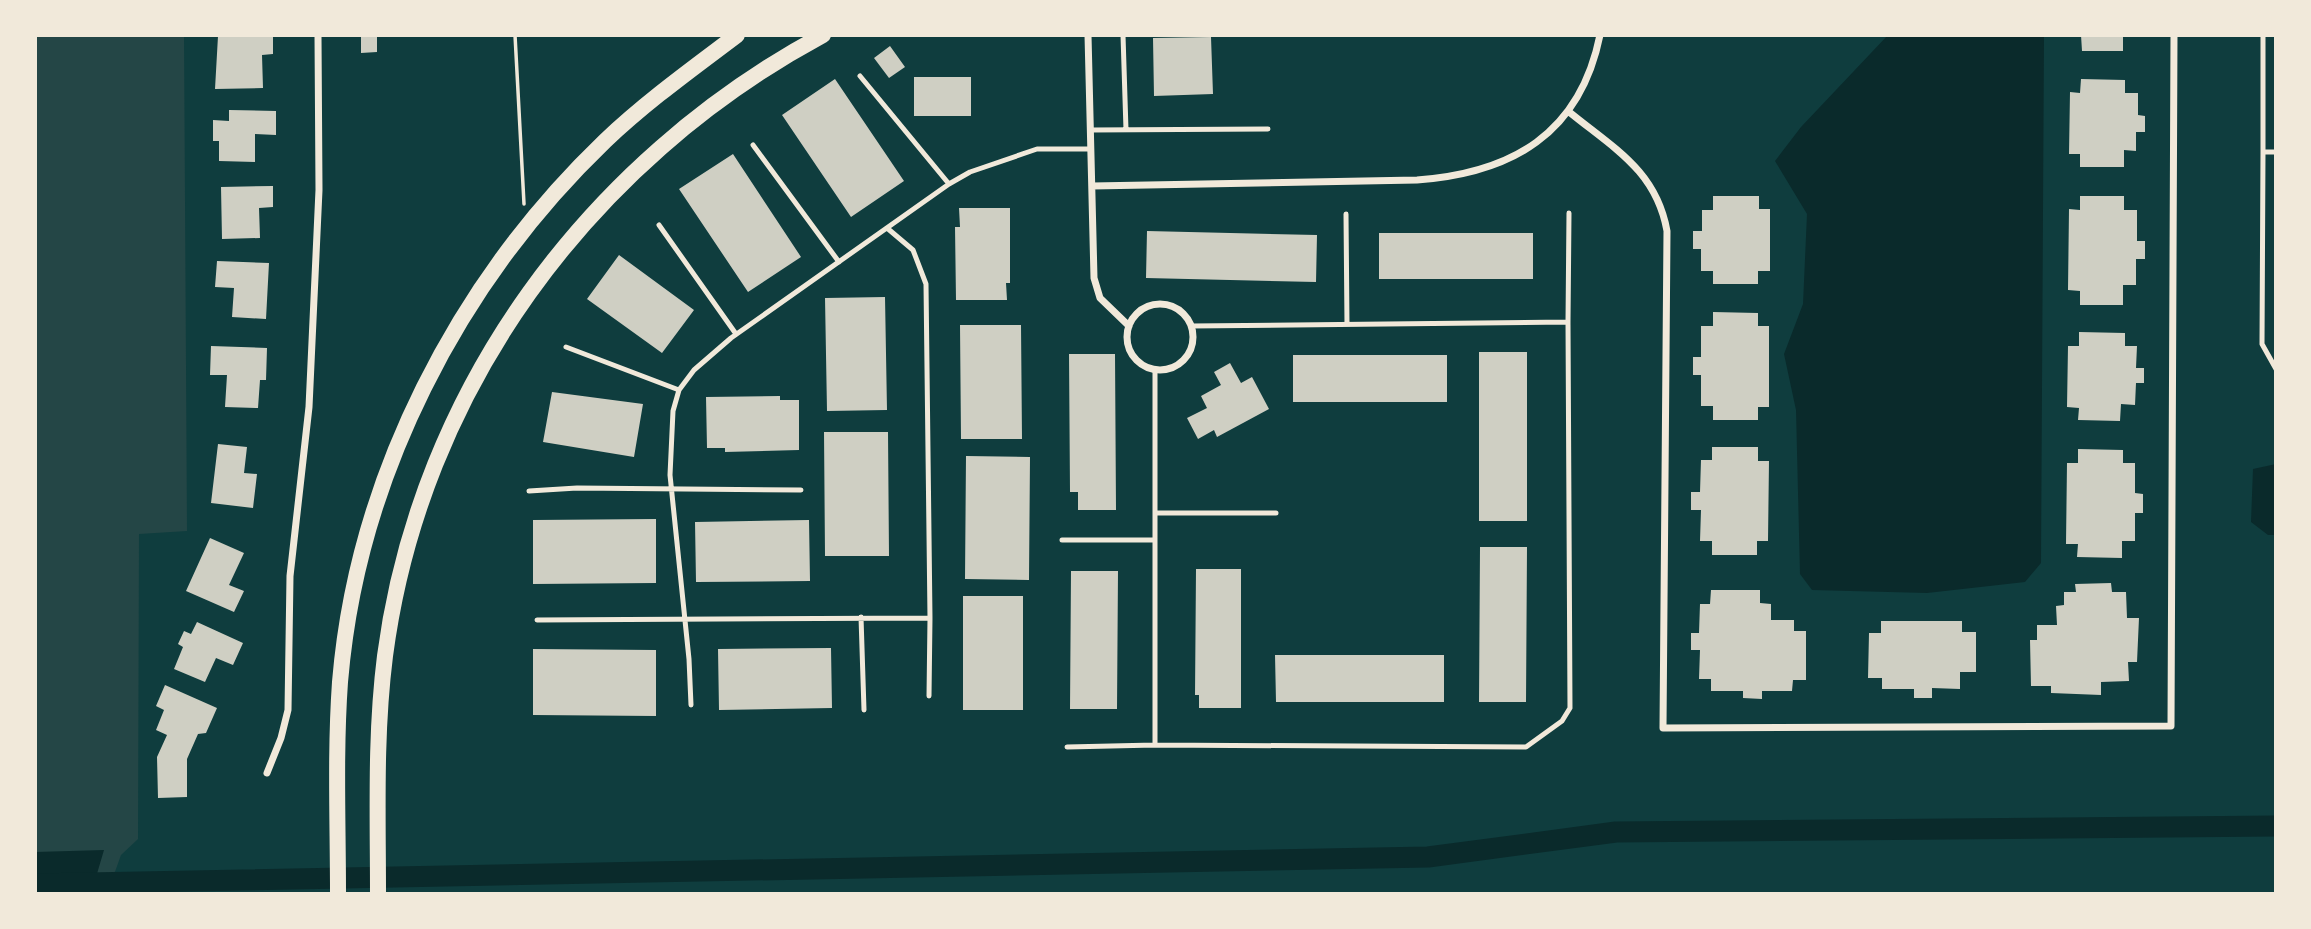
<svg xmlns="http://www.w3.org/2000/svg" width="2311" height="929" font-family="'Noto Serif',serif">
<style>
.green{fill:#244646}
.water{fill:#0a2a2b}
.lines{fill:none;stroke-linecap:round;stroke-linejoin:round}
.canal{stroke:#0a2a2b;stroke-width:21}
.building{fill:#cfcfc3}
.path{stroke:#f1e9da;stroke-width:3.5}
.service{stroke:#f1e9da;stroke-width:5}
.minor{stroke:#f1e9da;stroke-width:7}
.primary{stroke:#f1e9da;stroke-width:16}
</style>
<rect width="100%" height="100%" fill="#0f3d3e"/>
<path class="green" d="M35 35H184L187 531 139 534 138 839 121 855 107 894H35Z"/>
<path class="water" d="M1888 35H2044L2041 563 2025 582 1927 593 1812 590 1800 574 1796 410 1784 354 1803 304 1807 214 1775 161 1801 127Z
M2276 464V535H2268L2251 522 2253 469Z
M104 850 91 894H35V852Z"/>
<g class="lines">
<path class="canal" d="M35 884 1428 857 1616 832 2276 826"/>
</g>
<path class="building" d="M273 35V54L262 55 263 88 215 89 218 36Z
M361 35H377V52L361 53Z
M2081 35H2123V51H2082Z
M1211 37 1213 94 1154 96 1153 38Z
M890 46 905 67 889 78 874 58Z
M914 77H971V116H914Z
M835 79 904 181 851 217 782 115Z
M2081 79 2125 80V93H2138V115L2145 116V132H2136V151L2124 150V167H2080V154H2069L2070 92 2080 93Z
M229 110 276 111V135L255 134V162L219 161V141H213V120L229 121Z
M733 154 801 257 748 292 679 189Z
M273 186V207L259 208 260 238 222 239 221 187Z
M1713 196H1759V209H1770V271H1758V284H1713V271H1701V249H1693V231H1702V210H1713Z
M2080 196H2124V210H2137V241H2145V259H2136V285H2123V305H2080V291L2068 290 2069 209 2080 210Z
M959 208H1010V283H1006L1007 300H956L955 227H960Z
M1147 231 1317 235 1316 282 1146 278Z
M1379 233H1533V279H1379Z
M619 255 694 310 662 353 587 299Z
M217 261 269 263 266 319 232 317 234 288 215 287Z
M885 297 887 410 827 411 825 298Z
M1713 312 1758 313V326H1769V407H1758V420H1713V406H1701V375H1693V357H1701V326H1713Z
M960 325H1021L1022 439H961Z
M2079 332 2125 333V346H2137L2136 368H2144V383H2136L2135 405 2121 404 2120 421 2078 420 2079 408 2067 407 2068 346H2079Z
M211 346 267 348 266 380H260L258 408 225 407 227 375H210Z
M1479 352H1527V521H1479Z
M1069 354H1115L1116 510H1078V492H1070Z
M1293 355H1447V402H1293Z
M1230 363 1241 383 1252 377 1269 409 1217 437 1214 430 1198 439 1187 418 1207 408 1201 396 1221 385 1214 372Z
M552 392 643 404 634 457 543 442Z
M780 396V400H799V450L725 452V448H707L706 397Z
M824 432H888L889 556H825Z
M218 444 247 447 244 473 257 474 253 508 211 503Z
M1712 447H1758V461H1769L1768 541H1757V555H1712V541H1700L1701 510H1691V492H1700L1701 460H1712Z
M2078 449 2123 450V463H2135V493L2143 494V513H2135V541H2122V558L2077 557 2078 544H2066L2067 463H2078Z
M966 456 1030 457 1029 580 965 579Z
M656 519V583L533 584V520Z
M809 520 810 581 696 582 695 522Z
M210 538 244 553 229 585 244 591 234 612 186 591Z
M1480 547H1527L1526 702H1479Z
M1196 569H1241V708H1199V695H1195Z
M1071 571H1118L1117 709H1070Z
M2111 583 2112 592H2126L2127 618H2139L2137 662H2128L2129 681 2101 682V695L2051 693V686H2031L2030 640H2037V625H2057L2056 606 2064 605V592H2076L2075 584Z
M1711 590H1760V603L1771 604V620H1794V631H1806V680H1793L1792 691H1762V699L1743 698V691H1711V679H1699L1700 650H1691V633H1699L1700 604H1710Z
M963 596H1023V710H963Z
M1881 621H1962V632H1976V672H1960V689L1932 688V698H1914V689H1882V678H1868L1869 633H1881Z
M197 622 243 643 233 665 216 658 205 682 174 669 183 647 178 644 184 631 191 634Z
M831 648 832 708 719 710 718 649Z
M533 649 656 650V716L533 715Z
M1275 655H1444V702H1276Z
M165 685 217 708 206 733 198 734 187 759V797L158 798 157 757 167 735 156 730 164 710 156 706Z"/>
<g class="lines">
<path class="path" d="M515 35 524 204"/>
<path class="service" d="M1123 35 1126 130
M2263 35V152H2276
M860 76 949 184
M1091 130 1268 129
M753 145 839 262
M2263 152 2262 344 2276 369
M1346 214 1347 324
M659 225 736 334
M1568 322 1569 213
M566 347 679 390
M1155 370V745L1526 747 1562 721 1570 708 1568 322 1191 326
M529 491 577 488 801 490
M1155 513H1276
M1062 540H1155
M861 617 864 710
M537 620 930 618 926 284 913 250 887 228
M929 696 930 618
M691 705 689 659 670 475 673 411 679 390 694 370 731 338 949 184 970 172 1037 149H1091
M1067 747 1155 745"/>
<path class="minor" d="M1088 35 1094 278 1100 298 1129 326
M1568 111C1613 148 1656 170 1667 231L1663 728 2171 726 2174 35
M1092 186 1417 180C1512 173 1580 134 1600 35
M1127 337a33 33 0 1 1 66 0a33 33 0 1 1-66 0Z
M267 773 281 738 288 710 290 576 309 407 319 190 318 35"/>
<path class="primary" d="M338 894C338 823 335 753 340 682 357 478 458 282 605 141 646 102 692 69 737 35
M378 894C378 814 375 735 385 656 420 389 589 161 823 35"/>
</g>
<rect width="2311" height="929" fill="none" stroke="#f1e9da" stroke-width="74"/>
</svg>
